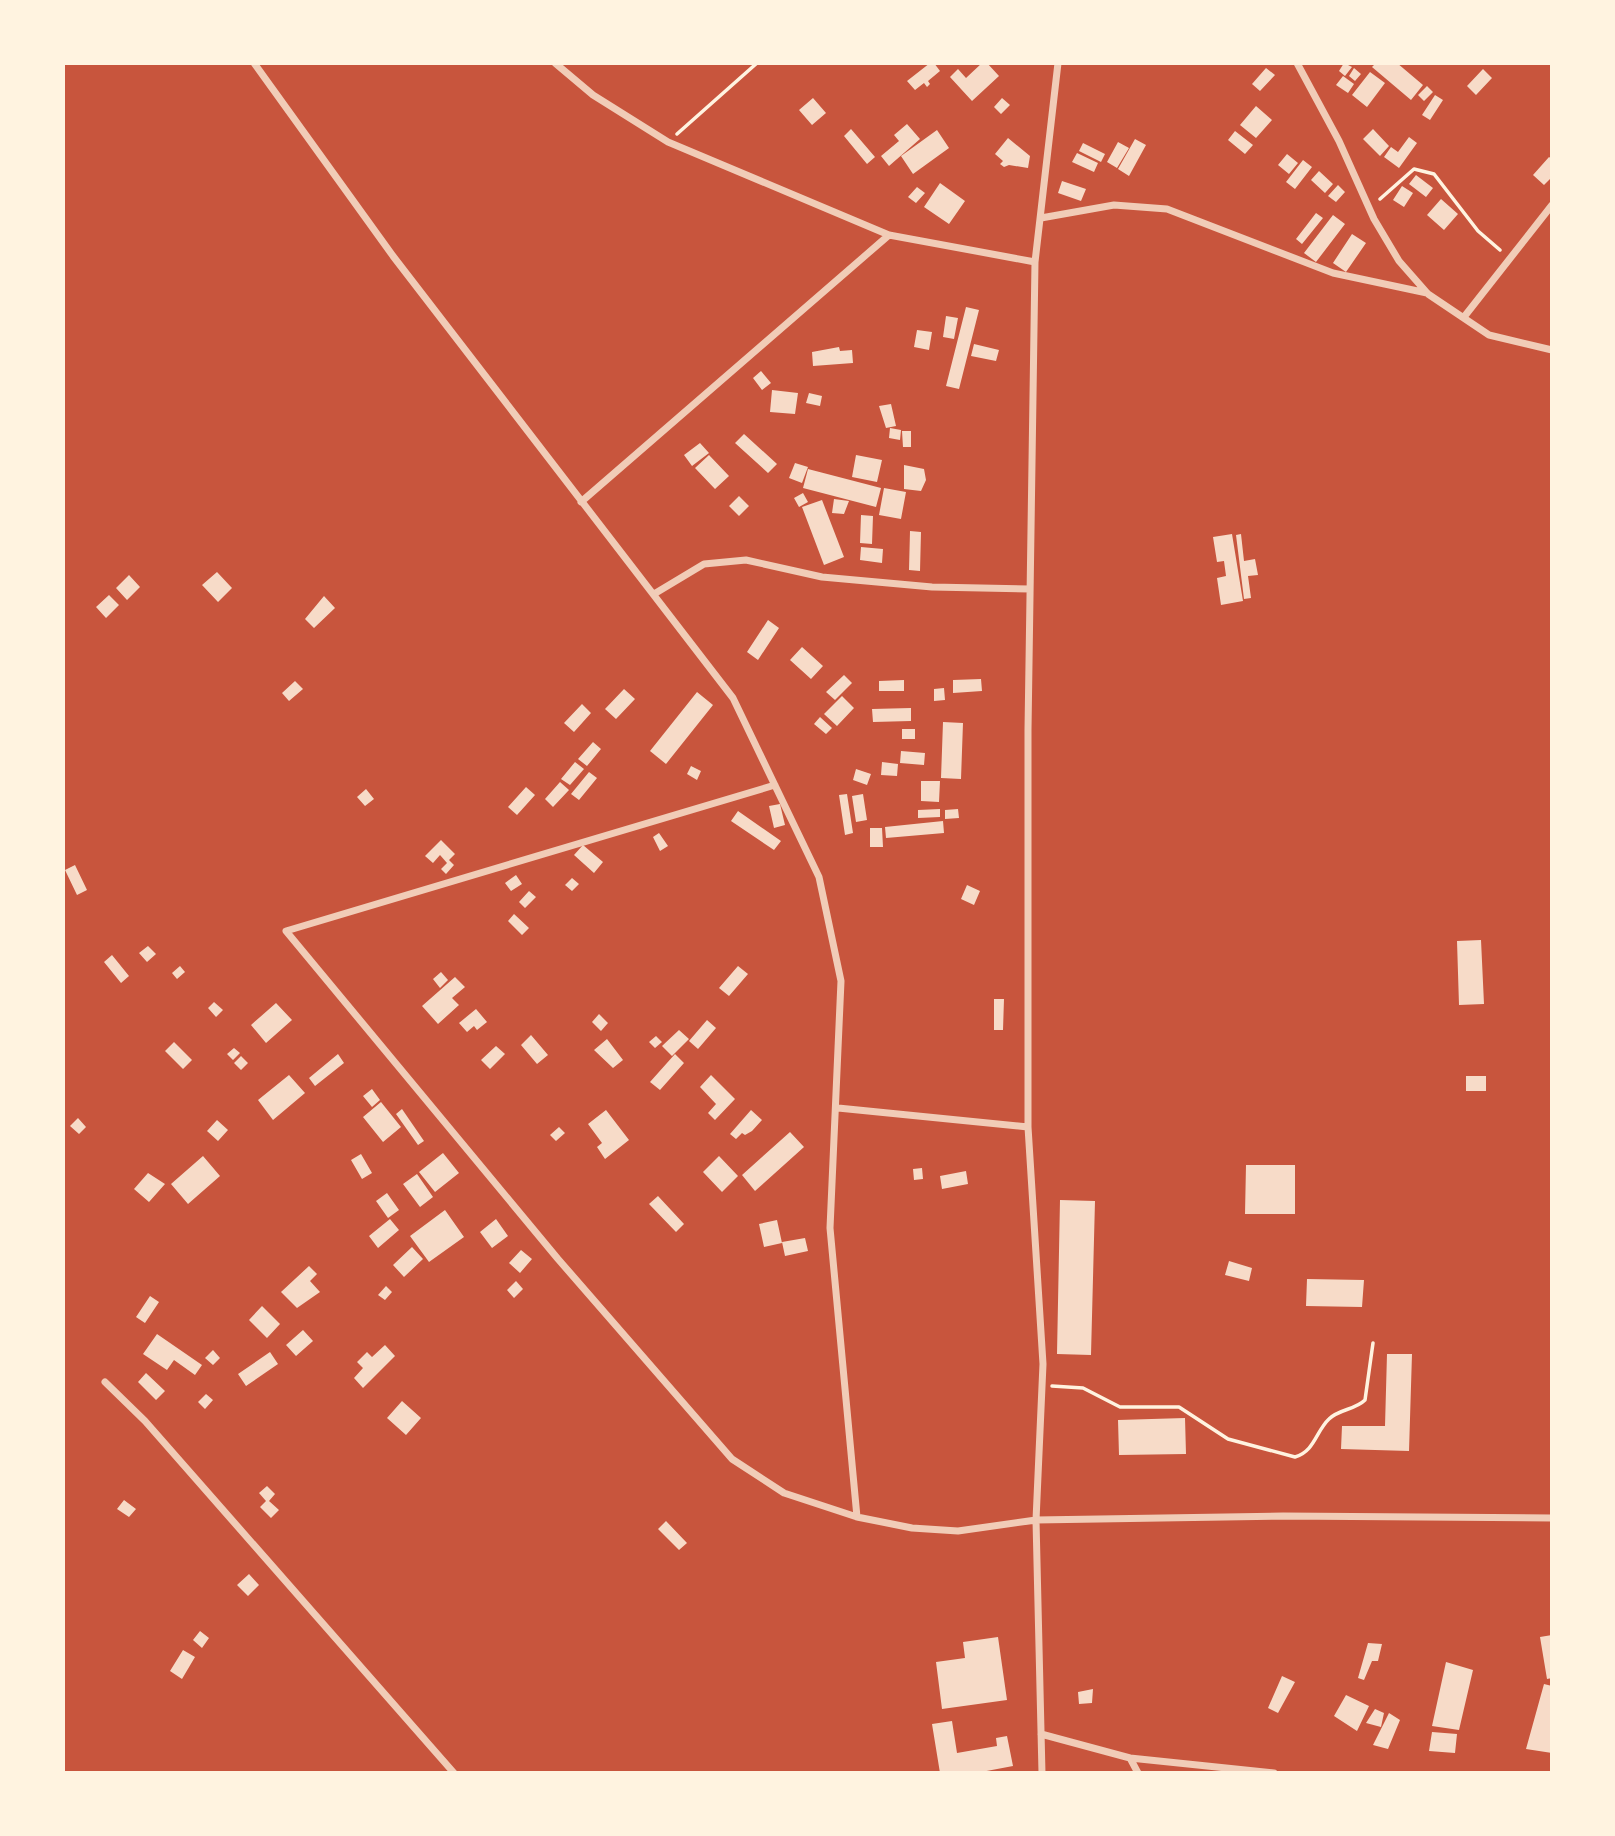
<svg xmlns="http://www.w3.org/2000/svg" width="1615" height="1836" font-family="'PT Sans Narrow',sans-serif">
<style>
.building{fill:#f7dbc8}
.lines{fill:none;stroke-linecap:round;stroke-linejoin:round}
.path{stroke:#fff3e0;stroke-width:3.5}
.minor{stroke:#f1ccb7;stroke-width:7}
</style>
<rect width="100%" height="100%" fill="#c8553d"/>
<path class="building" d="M930 63H934L940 71 928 81 930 84 927 87 924 83 915 90 907 81Z
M982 63H987L999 76 972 101 950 77 958 69 966 78Z
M1344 63 1352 67 1345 76 1339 71Z
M1376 63H1397L1423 85 1411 100 1372 67Z
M1266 68 1275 75 1260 91 1252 84Z
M1354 68 1361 74 1355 81 1349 76Z
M1483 69 1492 78 1476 95 1467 86Z
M1370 72 1385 83 1367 107 1352 95Z
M1343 76 1354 84 1348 93 1336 85Z
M1427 86 1433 92 1424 101 1418 95Z
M1435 95 1443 100 1430 120 1422 115Z
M813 98 826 113 812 125 799 110Z
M1002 98 1010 105 1001 114 994 107Z
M1256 106 1272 120 1256 138 1240 125Z
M907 124 920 139 889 166 881 156 899 141 894 135Z
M851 129 875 157 867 164 844 136Z
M1373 129 1389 146 1380 156 1363 139Z
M937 130 949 148 913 174 901 156Z
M1235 131 1253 145 1245 154 1228 140Z
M1409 137 1417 143 1399 168 1384 157 1391 147 1398 152Z
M1008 138 1030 156 1028 168 1009 165 1004 167 1000 164 1003 161 995 154Z
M1135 139 1146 145 1129 176 1118 169Z
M1118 142 1129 148 1117 168 1107 162Z
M1083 143 1105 154 1101 162 1079 151Z
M1077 153 1098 163 1094 172 1072 162Z
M1287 154 1298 163 1289 174 1278 165Z
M1549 157 1552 159V177L1544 185 1533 175Z
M1303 160 1312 167 1295 189 1286 182Z
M1319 171 1333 184 1325 193 1311 180Z
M1416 175 1433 188 1426 197 1409 184Z
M1062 181 1086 189 1081 201 1058 193Z
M940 183 965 201 949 224 924 207Z
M1338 185 1345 192 1336 202 1328 196Z
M1402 186 1413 193 1404 207 1393 200Z
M917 187 925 193 916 203 908 197Z
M1441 199 1458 214 1444 230 1427 215Z
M1316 213 1323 218 1302 244 1296 239Z
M1333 215 1345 224 1316 262 1304 253Z
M1352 234 1366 243 1346 272 1333 263Z
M966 307 979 310 959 389 946 386Z
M946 316 958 318 954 339 943 337Z
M917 330 932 332 929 350 914 347Z
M974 344 999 350 996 361 971 356Z
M839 347 840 351 852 350 853 363 813 366 812 352Z
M761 371 771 383 762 390 753 378Z
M772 390 798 393 795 414 770 412Z
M809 393 822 396 820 406 806 403Z
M891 404 896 426 886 428 879 406Z
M890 428 901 430 900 440 889 438Z
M902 431H911V447H903Z
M744 434 777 464 768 473 735 443Z
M700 443 709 453 692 466 684 455Z
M709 455 729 476 715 489 695 468Z
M856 455 882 460 877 482 852 477Z
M795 463 808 467 802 483 789 478Z
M904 465 924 469 926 480 921 491 904 489Z
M808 469 881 488 876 507 803 488Z
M884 488 906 492 901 519 879 515Z
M803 493 808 502 799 507 794 498Z
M739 496 749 506 739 516 729 506Z
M834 499 849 501 844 514 832 513Z
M822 500 844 557 824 565 802 507Z
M861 515 873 516 872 544 860 543Z
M910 531 921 532 920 571 909 570Z
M1232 534 1243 601 1221 605 1217 578 1226 576 1224 561 1217 562 1213 537Z
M1241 534 1244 561 1255 559 1258 575 1248 576 1251 598 1244 599 1236 535Z
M861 547 883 549 882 563 860 560Z
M217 572 232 588 218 602 202 585Z
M129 575 140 587 127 600 116 588Z
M109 595 119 605 106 618 96 607Z
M324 596 335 608 314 628 305 619Z
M768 620 779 628 758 660 747 652Z
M802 647 823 666 811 679 790 660Z
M844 675 852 683 835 700 826 692Z
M981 679 982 691 953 693V680Z
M904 680V691H879V681Z
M295 681 303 689 289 701 282 693Z
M944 688 945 700 934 701V689Z
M624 689 635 699 616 719 605 709Z
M697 692 713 705 666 764 650 751Z
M842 696 854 708 837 726 824 714Z
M582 704 591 713 574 732 564 723Z
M911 708V721L873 722 872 709Z
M820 717 832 728 826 734 814 724Z
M943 722 963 723 961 779 941 778Z
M902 729H915V739H902Z
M593 742 601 749 587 766 578 759Z
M901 751 925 753 924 765 900 763Z
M575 762 584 769 570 785 561 779Z
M882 762 898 764 897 776 881 775Z
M691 766 701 771 697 780 687 774Z
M856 769 871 774 867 785 853 780Z
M589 772 597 778 579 800 571 794Z
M921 781H940L939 802 921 801Z
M560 782 569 790 553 807 545 799Z
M526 787 535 795 517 815 508 807Z
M366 789 374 799 365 806 357 797Z
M847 794 853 833 845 835 839 795Z
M863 794 867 820 856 822 852 796Z
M780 804 785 825 774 828 769 806Z
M940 809V817L918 818V810Z
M958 809 959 818 945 819V810Z
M738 811 781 841 774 850 731 821Z
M943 821 944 833 886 838 885 827Z
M870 828H882L883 847H870Z
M659 833 668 846 660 851 653 837Z
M441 840 455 854 449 860 454 865 446 874 441 869 447 863 440 855 433 863 425 856Z
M583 845 603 862 594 873 574 855Z
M75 865 87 890 77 895 65 870Z
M516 875 522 884 511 891 505 883Z
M572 878 579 884 572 891 565 885Z
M967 885 980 891 974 905 961 899Z
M529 891 536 897 525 908 519 902Z
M514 914 529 928 522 935 508 921Z
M1481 940 1484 1004 1459 1005 1457 941Z
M148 946 156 954 147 962 139 953Z
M112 955 129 976 121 983 104 962Z
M180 966 185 972 177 979 172 973Z
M738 966 748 974 729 996 719 988Z
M441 972 448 980 440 988 433 979Z
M455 977 465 987 452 998 459 1005 438 1024 422 1006Z
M994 999H1004L1003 1030H994Z
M214 1002 223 1010 216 1017 208 1008Z
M276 1003 292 1020 266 1043 251 1025Z
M476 1009 487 1022 477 1030 474 1026 467 1032 459 1023Z
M599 1014 608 1023 601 1031 592 1022Z
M707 1020 716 1028 698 1049 689 1041Z
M679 1030 689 1039 672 1056 662 1046Z
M531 1035 548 1055 537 1064 521 1045Z
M656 1036 662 1042 655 1048 649 1042Z
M607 1039 623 1060 613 1068 594 1050Z
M174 1042 192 1060 183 1069 165 1051Z
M496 1046 505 1054 490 1069 481 1060Z
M234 1048 240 1053 233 1060 227 1054Z
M338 1054 344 1063 315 1086 309 1078Z
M675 1054 684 1063 660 1090 650 1082Z
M241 1056 248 1063 241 1070 234 1063Z
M289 1075 305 1093 273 1120 258 1100Z
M711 1075 735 1099 715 1120 708 1113 716 1104 700 1087Z
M1466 1076H1486V1091H1466Z
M372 1089 380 1100 372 1107 363 1096Z
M381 1102 401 1127 383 1142 363 1117Z
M402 1109 424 1141 418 1145 396 1114Z
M606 1110 629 1140 605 1159 597 1147 602 1143 588 1124Z
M751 1110 762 1120 752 1131 745 1135 742 1133 736 1139 730 1134Z
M78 1118 86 1127 79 1134 70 1126Z
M217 1120 228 1130 218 1141 207 1131Z
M559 1127 565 1133 556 1141 550 1135Z
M790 1132 804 1147 755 1191 742 1175Z
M443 1153 459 1173 435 1192 419 1172Z
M361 1154 372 1173 362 1179 351 1160Z
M203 1156 220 1176 188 1204 171 1184Z
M719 1156 738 1176 722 1192 703 1172Z
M1246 1165H1295V1214H1245Z
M922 1168 923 1179 914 1180 913 1169Z
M966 1171 968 1184 942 1189 940 1176Z
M148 1173 165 1184 149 1202 134 1189Z
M417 1174 433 1197 420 1207 403 1184Z
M387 1193 399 1210 388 1218 376 1201Z
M658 1196 684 1224 676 1232 649 1204Z
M1060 1200 1095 1201 1091 1355 1057 1354Z
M445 1210 464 1237 429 1262 410 1236Z
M390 1219 399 1230 378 1248 369 1236Z
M496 1219 508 1236 492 1248 480 1232Z
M777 1220 782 1243 764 1247 759 1224Z
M805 1238 808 1251 785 1256 782 1242Z
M412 1247 423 1259 404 1277 393 1265Z
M521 1250 532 1259 520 1273 509 1263Z
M1229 1261 1252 1268 1249 1281 1225 1275Z
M309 1266 317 1274 310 1281 320 1292 297 1308 281 1292Z
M1307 1279 1364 1280 1362 1307 1306 1306Z
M516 1281 523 1289 514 1298 507 1290Z
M386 1286 392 1292 385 1300 378 1295Z
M150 1296 159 1302 145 1323 136 1317Z
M262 1306 280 1324 267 1338 249 1320Z
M303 1330 313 1341 296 1356 286 1345Z
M157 1334 202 1365 195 1375 174 1360 167 1370 143 1354Z
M385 1345 395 1356 363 1388 354 1378 363 1368 357 1362 367 1352 372 1357Z
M213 1350 220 1358 213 1365 205 1358Z
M270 1352 278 1364 246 1386 238 1374Z
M1387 1354H1412L1409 1451 1341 1449 1342 1426H1385Z
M146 1373 165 1391 156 1400 138 1382Z
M206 1394 213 1400 205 1409 198 1402Z
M402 1401 421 1418 406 1435 387 1418Z
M1185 1418 1186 1454 1119 1455 1118 1420Z
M267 1486 275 1494 269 1501 279 1510 271 1518 260 1507 266 1501 259 1493Z
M124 1500 136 1509 129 1517 117 1509Z
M666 1521 687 1543 679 1550 658 1529Z
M249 1574 259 1585 248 1596 237 1585Z
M200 1631 209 1638 202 1648 193 1640Z
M1552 1635V1678L1547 1679 1540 1637Z
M998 1637 1007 1700 942 1709 936 1662 965 1658 963 1642Z
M1368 1643 1382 1644 1378 1661H1372L1364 1680 1358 1678Z
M183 1650 195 1657 182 1679 170 1671Z
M1446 1662 1473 1670 1459 1730 1432 1726Z
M1282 1676 1295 1682 1278 1713 1268 1708Z
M1544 1684 1552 1686V1753L1526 1749Z
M1093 1689 1092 1703 1079 1704 1078 1692Z
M1346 1695 1369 1706 1357 1731 1334 1716Z
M1375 1709 1384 1713 1381 1727 1366 1723Z
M1389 1713 1400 1720 1388 1749 1373 1745Z
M952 1721 957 1753 997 1746 996 1738 1007 1736 1013 1766 976 1773H940L932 1724Z
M1432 1732 1457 1734 1455 1753 1429 1751Z"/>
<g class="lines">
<path class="path" d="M677 134 757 63
M1380 199 1414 169 1434 174 1478 231 1500 250
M1052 1386 1083 1388 1120 1407H1179L1228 1439 1295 1457C1315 1451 1316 1431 1329 1419 1339 1409 1355 1410 1365 1400L1373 1343"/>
<path class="minor" d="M254 63 393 256 733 698 819 877 841 981 830 1228 857 1517
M555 63 593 95 668 142 889 235 1035 262
M1297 63 1339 141 1374 219 1399 261 1428 294 1489 335 1552 350
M1041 218 1114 205 1167 209 1333 273 1427 293
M1464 317 1552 205
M581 502 889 235
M654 594 704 564 746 560 822 577 932 587 1030 589
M775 785 286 931 558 1259 732 1459 784 1493 857 1517 912 1528 958 1531 1036 1520 1283 1516 1552 1518
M838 1108 1028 1127
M105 1382 145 1421 454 1773
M1041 1734 1130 1758 1138 1773
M1130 1758 1274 1773
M1042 1773 1036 1520 1043 1364 1028 1127V730L1035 262 1058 63"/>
</g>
<rect width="1615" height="1836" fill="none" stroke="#fff3e0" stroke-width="130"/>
</svg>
